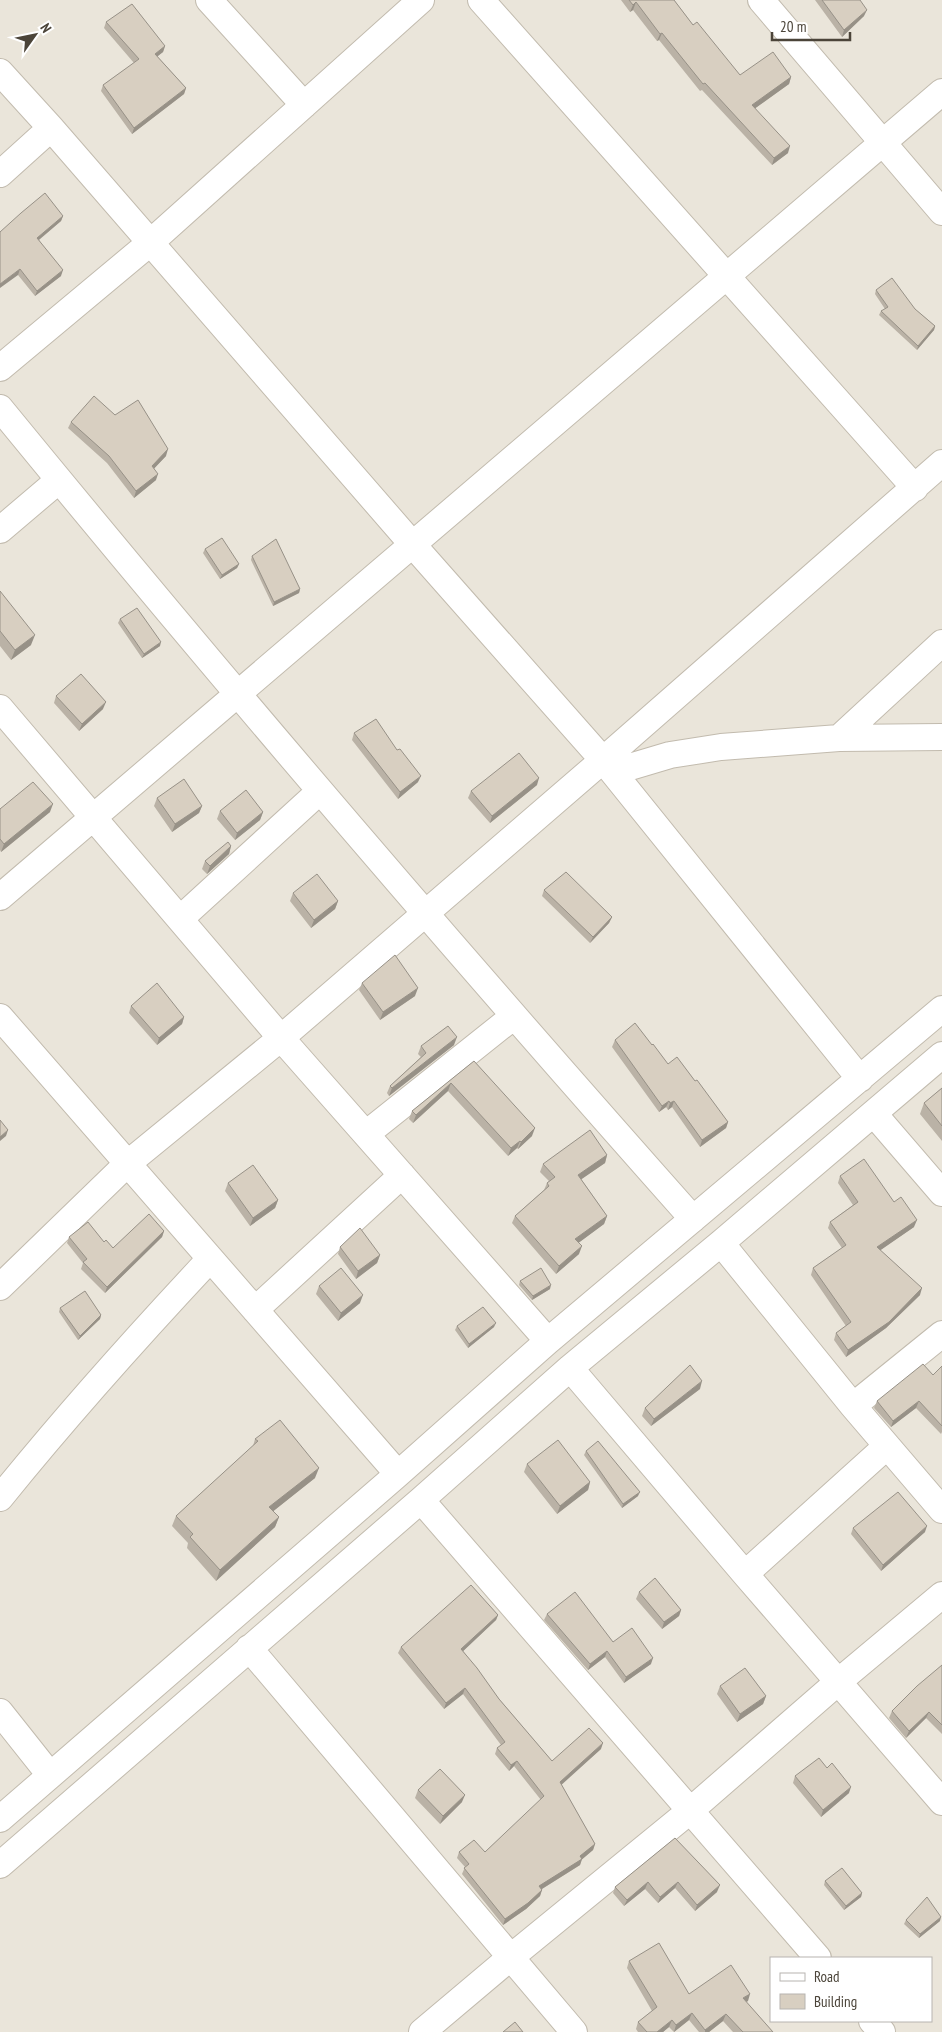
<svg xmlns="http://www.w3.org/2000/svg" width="942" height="2032" font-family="'PT Sans Narrow',sans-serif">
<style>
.residential{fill:#eae5da;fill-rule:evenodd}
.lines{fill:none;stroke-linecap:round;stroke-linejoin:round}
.street-casing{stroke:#c2bbae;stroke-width:28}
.street{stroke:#fff;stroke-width:26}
.wall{fill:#bab2a6}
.shaded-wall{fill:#979187}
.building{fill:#d8cfc1;stroke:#979187}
</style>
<rect width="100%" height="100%" fill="#f6f3ec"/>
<path class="residential" d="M0 0H942V2032H0ZM771 1958H931V2021H771Z"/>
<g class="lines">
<g class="street-casing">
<path id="street" d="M209 0 304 105
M481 0 915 488
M761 0 942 212
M0 72 51 128 413 545 603 760 860 1079
M0 174 51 128
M0 368 151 242 421 0
M0 408C225 683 457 953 693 1219
M0 530 59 480
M0 708 281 1038 548 1341
M839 738 942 643
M613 772 670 755 721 747 839 738 942 737
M0 897 942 92
M180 919 320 791
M0 1017 398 1474
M874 1114 942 1193
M366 1134 514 1016
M721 1243 853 1406 942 1334
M0 1287 127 1164 281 1038 603 760 942 463
M255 1310 402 1175
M570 1368 745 1574 942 1802
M853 1406 942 1510
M0 1498C67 1415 137 1337 210 1259
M421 1500 818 1958
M745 1574 887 1446
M249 1648 574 2032
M0 1712 50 1775
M0 1819 398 1474 548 1341 942 1009
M0 1865 421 1500 570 1368 721 1243 942 1055
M872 2021 882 2032
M422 2032 511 1957 691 1810 838 1682 942 1595"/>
</g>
<use href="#street" class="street"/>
</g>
<path class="wall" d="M621 0H674L693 25 740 75 791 77 789 84 755 108 788 153 772 165 702 90 700 91 659 40 657 41 633 10 630 12Z
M815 0H860L864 16 842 37Z
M106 22 165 46 163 52 157 56 186 88 184 94 132 134 101 91 103 85 134 63 104 28Z
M63 216 61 221 39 240 61 276 35 296 18 275 0 232Z
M876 290 915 309 935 326 934 330 917 350 879 315 881 311 885 309 875 294Z
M115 415 166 456 154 468 156 480 134 498 107 463 68 428 71 422Z
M205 549 239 564 237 568 220 579 203 553Z
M252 556 300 589 299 593 273 606 251 560Z
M0 591 31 645 11 660 0 646Z
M120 619 160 646 142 658 118 623Z
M56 696 103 709 79 731 54 703Z
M354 733 397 750 418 782 398 799 352 740Z
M537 785 490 823 468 798 471 791Z
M157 798 202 806 199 813 172 832 154 806Z
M0 809 50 812 1 852 0 850Z
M220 811 263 812 260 820 235 840 217 819Z
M231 846 229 854 207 874 202 869 205 861Z
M544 890 612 917 609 923 590 943 542 896Z
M293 893 338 901 335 909 311 928 290 901Z
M362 983 415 996 380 1020 359 990Z
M131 1006 184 1017 182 1024 157 1045 129 1013Z
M615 1040 668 1064 695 1081 728 1122 726 1128 700 1147 672 1107 668 1110 666 1107 659 1112 612 1047Z
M454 1045 389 1096 387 1093 390 1086 421 1057 418 1054 421 1046Z
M474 1061 532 1136 518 1149 517 1148 508 1156 448 1091 413 1123 409 1119 412 1111Z
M942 1088V1141L920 1114 924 1103Z
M607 1155 605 1163 581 1179 607 1216 604 1224 578 1243 579 1254 556 1274 512 1223 515 1216 544 1190 547 1183 549 1181 540 1172 543 1164Z
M840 1176 894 1202 914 1227 880 1250 920 1295 886 1328 846 1357 834 1340 836 1333 846 1326 811 1275 813 1268 842 1248 828 1228 830 1222 853 1205 838 1183Z
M228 1183 278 1200 275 1208 250 1226 225 1191Z
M164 1231 162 1237 105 1293 81 1269 83 1263 67 1243 69 1237 104 1242 113 1248Z
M340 1247 380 1255 377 1263 356 1279 338 1254Z
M520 1281 550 1289 532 1300 519 1285Z
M319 1286 360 1303 338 1321 316 1294Z
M60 1308 101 1315 100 1319 78 1340 59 1312Z
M457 1326 494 1327 468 1348 455 1330Z
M942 1366V1432L941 1434 916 1408 891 1427 874 1408 877 1401 933 1375Z
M700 1389 651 1426 642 1416 645 1408Z
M255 1439 315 1478 273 1511 279 1517 275 1527 216 1581 187 1548 188 1543 172 1526 176 1516 253 1446Z
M586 1451 638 1496 622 1508 584 1455Z
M527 1464 590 1482 588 1490 557 1514 524 1472Z
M853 1528 925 1532 881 1571 851 1534Z
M639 1592 681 1610 679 1616 662 1629 636 1599Z
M547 1614 613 1642 651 1664 624 1683 605 1657 588 1670 544 1620Z
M498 1615 496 1620 463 1651 499 1699 552 1761 601 1749 561 1784 595 1844 593 1850 582 1859 580 1865 542 1889 540 1896 526 1909 503 1925 462 1874 465 1867 457 1858 459 1852H485L541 1800 514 1766 509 1771 495 1754 497 1748 501 1745 463 1694 444 1709 398 1653 401 1647Z
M942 1665V1734L926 1718 906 1738 889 1718 892 1711Z
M720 1686 766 1696 763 1704 737 1722 717 1694Z
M827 1768 849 1793 821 1817 793 1783 795 1776Z
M418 1790 462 1802 440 1824 415 1798Z
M675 1838 717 1892 695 1911 675 1888 658 1903 645 1889 624 1906 613 1893 615 1887Z
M825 1881 862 1893 861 1897 844 1910 824 1885Z
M906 1920 940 1921 919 1938 904 1924Z
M629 1961 689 1994 748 2001 746 2002 773 2032H733L723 2021 709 2032H699L689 2020 674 2032 669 2027 663 2032H638L636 2029 638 2022 652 2011 627 1968Z"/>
<path class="shaded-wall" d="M636 2 633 10 630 12 633 5Z
M867 10 864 16 842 37 844 30Z
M662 33 659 40 657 41 660 34Z
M165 46 163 52 153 60 155 54Z
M791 77 789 84 750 112 752 105Z
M186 88 184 94 132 134 134 128Z
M790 146 788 153 772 165 774 158Z
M63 216 61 221 35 243 37 238Z
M20 269 18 275 0 288V284Z
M63 270 61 276 35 296 37 291Z
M935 326 934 330 917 350 918 346Z
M168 449 166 456 150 473 152 466Z
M158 474 156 480 134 498 136 491Z
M239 564 237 568 220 579 222 575Z
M300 589 299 593 273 606 274 602Z
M35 635 31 645 11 660 15 650Z
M161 642 160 646 142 658 144 654Z
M106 702 103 709 79 731 82 724Z
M421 776 418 782 398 799 400 792Z
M539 778 537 785 490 823 492 816Z
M53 804 50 812 1 852 4 844Z
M202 806 199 813 172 832 175 824Z
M263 812 260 820 235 840 237 833Z
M231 846 229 854 207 874 210 866Z
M338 901 335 909 311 928 314 920Z
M612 917 609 923 590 943 593 937Z
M418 988 415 996 380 1020 383 1012Z
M184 1017 182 1024 157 1045 159 1038Z
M457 1037 454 1045 389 1096 392 1088Z
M451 1083 448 1091 413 1123 416 1115Z
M669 1101 666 1107 659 1112 662 1106Z
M674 1101 672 1107 668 1110 670 1103Z
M728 1122 726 1128 700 1147 702 1140Z
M535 1128 532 1136 518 1149 521 1142Z
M8 1130 6 1136 0 1141V1137Z
M520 1141 517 1148 508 1156 511 1148Z
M607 1155 605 1163 576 1183 578 1175Z
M278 1200 275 1208 250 1226 253 1218Z
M607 1216 604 1224 573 1247 575 1239Z
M917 1220 914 1227 875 1254 877 1247Z
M164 1231 162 1237 105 1293 107 1287Z
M582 1246 579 1254 556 1274 559 1266Z
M380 1255 377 1263 356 1279 358 1271Z
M551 1285 550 1289 532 1300 533 1296Z
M922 1288 920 1295 886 1328 846 1357 848 1350Z
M363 1295 360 1303 338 1321 341 1313Z
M101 1315 100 1319 78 1340 80 1336Z
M496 1323 494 1327 468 1348 469 1344Z
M702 1381 700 1389 651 1426 654 1419Z
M919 1401 916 1408 891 1427 893 1421Z
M319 1468 315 1478 266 1517 269 1507Z
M590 1482 588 1490 557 1514 560 1506Z
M640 1492 638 1496 622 1508 623 1504Z
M279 1517 275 1527 216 1581 220 1570Z
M927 1526 925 1532 881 1571 883 1565Z
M681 1610 679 1616 662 1629 664 1622Z
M498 1615 496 1620 459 1655 461 1649Z
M607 1651 605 1657 588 1670 590 1664Z
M653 1658 651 1664 624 1683 626 1677Z
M465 1688 463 1694 444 1709 446 1703Z
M766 1696 763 1704 737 1722 740 1714Z
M929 1712 926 1718 906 1738 909 1731Z
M603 1743 601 1749 558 1788 560 1782Z
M517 1761 514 1766 509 1771 511 1765Z
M851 1787 849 1793 821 1817 823 1810Z
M465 1795 462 1802 440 1824 443 1816Z
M595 1844 593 1850 579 1862 582 1859 580 1865 537 1892 539 1886Z
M648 1882 645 1889 624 1906 627 1900Z
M678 1882 675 1888 658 1903 660 1897Z
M720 1885 717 1892 695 1911 697 1905Z
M542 1890 540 1896 526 1909 503 1925 505 1919Z
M862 1893 861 1897 844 1910 846 1906Z
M941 1917 940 1921 919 1938 920 1934Z
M750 1994 748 2001 740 2005 743 1998Z
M692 2013 689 2020 674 2032 676 2025Z
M726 2014 723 2021 709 2032H705V2030Z
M672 2020 669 2027 663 2032H657Z"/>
<path class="building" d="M629 0H674L693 25 697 22 740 75 773 52 791 77 752 105 790 146 774 158 705 83 703 84 662 33 660 34 636 2 633 5Z
M822 0H860L867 10 844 30Z
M132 4 165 46 155 54 186 88 134 128 103 85 139 59 106 22Z
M45 193 63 216 37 238 63 270 37 291 20 269 0 284V232L21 213Z
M892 278 915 309 935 326 918 346 881 311 888 307 876 290Z
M94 396 115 415 138 400 168 449 152 466 158 474 136 491 109 456 71 422Z
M222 538 239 564 222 575 205 549Z
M276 539 300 589 274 602 252 556Z
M0 591 35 635 15 650 0 631Z
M137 608 161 642 144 654 120 619Z
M81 674 106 702 82 724 56 696Z
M376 719 397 750 400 749 421 776 400 792 354 733Z
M519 753 539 778 492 816 471 791Z
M184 779 202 806 175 824 157 798Z
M33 782 53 804 4 844 0 839V809Z
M246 790 263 812 237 833 220 811Z
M228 842 231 846 210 866 205 861Z
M566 872 612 917 593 937 544 890Z
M317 874 338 901 314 920 293 893Z
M395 955 418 988 383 1012 362 983Z
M157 983 184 1017 159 1038 131 1006Z
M635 1023 652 1045 653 1044 668 1064 677 1057 695 1081 697 1080 728 1122 702 1140 674 1101 670 1103 669 1101 662 1106 615 1040Z
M448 1026 457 1037 392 1088 390 1086 426 1053 421 1046Z
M474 1061 535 1128 521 1142 520 1141 511 1148 451 1083 416 1115 412 1111Z
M942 1088V1126L924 1103Z
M0 1120 8 1130 0 1137Z
M590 1130 607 1155 578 1175 607 1216 575 1239 582 1246 559 1266 515 1216 549 1186 547 1183 555 1177 543 1164Z
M864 1159 894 1202 901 1197 917 1220 877 1247 922 1288 889 1322 848 1350 836 1333 851 1322 813 1268 846 1245 830 1222 858 1202 840 1176Z
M253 1165 278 1200 253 1218 228 1183Z
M149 1214 164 1231 107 1287 83 1262 87 1259 69 1237 88 1222 104 1242 106 1240 113 1248Z
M360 1228 380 1255 358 1271 340 1247Z
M341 1268 363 1295 341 1313 319 1286Z
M541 1268 551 1285 533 1296 520 1281Z
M85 1291 101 1315 80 1336 60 1308Z
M483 1307 496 1323 469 1344 457 1326Z
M923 1364 933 1375 942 1366V1426L919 1401 893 1421 877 1401Z
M690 1365 702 1381 654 1419 645 1408Z
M280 1420 319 1468 269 1507 279 1517 220 1570 190 1537 193 1534 176 1516 258 1441 255 1439Z
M558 1440 590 1482 560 1506 527 1464Z
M598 1441 640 1492 623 1504 586 1451Z
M898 1492 927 1526 883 1565 853 1528Z
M655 1578 681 1610 664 1622 639 1592Z
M471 1585 498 1615 461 1649 477 1668 499 1699 552 1761 589 1728 603 1743 560 1782 595 1844 580 1856 582 1859 539 1886 542 1890 528 1903 505 1919 464 1868 469 1864 459 1852 474 1840 485 1852 544 1796 517 1761 511 1765 497 1748 505 1742 465 1688 446 1703 401 1647Z
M575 1592 613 1642 632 1628 653 1658 626 1677 607 1651 590 1664 547 1614Z
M942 1665V1725L929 1712 909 1731 892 1711 917 1686Z
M745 1668 766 1696 740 1714 720 1686Z
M819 1758 827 1768 832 1763 851 1787 823 1810 795 1776Z
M440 1769 465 1795 443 1816 418 1790Z
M675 1838 720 1885 697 1905 678 1882 660 1897 648 1882 627 1900 615 1887Z
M842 1868 862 1893 846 1906 825 1881Z
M927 1897 941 1917 920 1934 906 1920Z
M659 1943 689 1994 731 1965 750 1994 743 1998 773 2032H743L726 2014 705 2030 692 2013 676 2025 672 2020 657 2032H647L638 2022 657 2007 629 1961Z
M515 2022 523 2032H503Z"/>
<rect x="770" y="1957" width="162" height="65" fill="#ffffff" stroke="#b7b4b0"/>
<rect x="780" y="1973" width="25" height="8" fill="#ffffff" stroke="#b7b4b0"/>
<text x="814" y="1982" font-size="15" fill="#4b4439">Road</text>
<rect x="780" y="1994" width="25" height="15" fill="#d8cfc1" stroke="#b7b4b0"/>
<text x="814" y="2007" font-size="15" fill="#4b4439">Building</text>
<g transform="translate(35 35) rotate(57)" stroke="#ffffff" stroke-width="4" paint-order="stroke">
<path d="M0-4L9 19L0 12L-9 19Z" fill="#4b4439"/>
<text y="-8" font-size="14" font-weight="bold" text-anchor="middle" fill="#4b4439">N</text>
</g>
<path d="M772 32v8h78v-8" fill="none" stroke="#4b4439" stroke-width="2.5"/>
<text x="780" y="32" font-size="15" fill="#4b4439" stroke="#ffffff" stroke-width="4" paint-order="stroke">20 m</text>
</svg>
